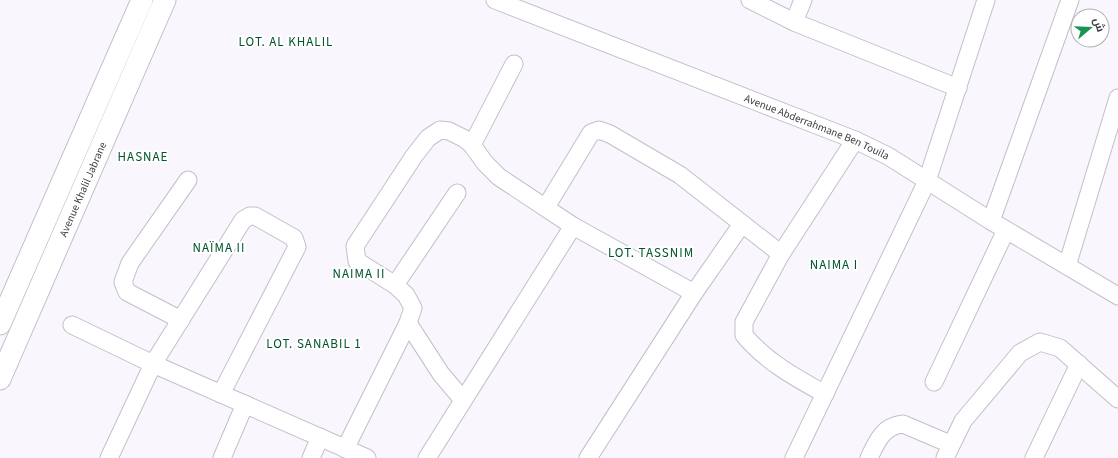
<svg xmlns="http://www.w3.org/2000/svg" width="1118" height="458" font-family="'Source Sans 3',Cairo,sans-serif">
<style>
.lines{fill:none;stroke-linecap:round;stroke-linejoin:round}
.minor-casing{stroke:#c3bfca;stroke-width:19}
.major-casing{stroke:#c3bfca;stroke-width:23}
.minor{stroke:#fff;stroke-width:17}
.major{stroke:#fff;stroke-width:21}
.labels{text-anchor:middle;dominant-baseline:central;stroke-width:4;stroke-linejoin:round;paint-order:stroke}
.street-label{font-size:11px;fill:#3e3c40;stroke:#fff}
.quarter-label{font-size:13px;letter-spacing:1px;fill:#02552c;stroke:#fff}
</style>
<rect width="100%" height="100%" fill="#f9f6fd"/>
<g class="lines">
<g class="minor-casing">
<g id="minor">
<path id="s1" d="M495 0 855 140 888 156 991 221 1118 296"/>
<path d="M750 0 794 22 958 88"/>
<path d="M794 22 803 0"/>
<path d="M472 145 514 64"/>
<path d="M546 207 591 133 599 130 610 134 680 175 781 254"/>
<path d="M991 221 1070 0"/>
<path d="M1067 266 1118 98"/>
<path d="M395 285 457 193"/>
<path d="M181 320 127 292 123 282 130 263 188 180"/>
<path d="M72 325 153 364 367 458"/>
<path d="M934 382 1006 230"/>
<path d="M825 394C796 378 765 361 744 335V322L781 254 855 140"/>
<path d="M463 400 441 374 408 323 413 308 406 295 395 285 357 261 355 246 414 156 428 138 440 130 449 131 465 139 472 145 485 163 499 177 573 226"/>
<path d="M345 449 408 323"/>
<path d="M109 458 153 364 243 220 250 216H255L294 238 297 247 221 394"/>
<path d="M222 458 245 404"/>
<path d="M311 458 320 437"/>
<path d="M427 458 573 226 694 293"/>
<path d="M588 458 694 293 742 224"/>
<path d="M794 458 927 181 986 0"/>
<path d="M869 458C877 441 883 426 903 424L950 444"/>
<path d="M945 458 963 421 1020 353 1040 342 1060 348 1118 399"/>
<path d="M1034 458 1079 364"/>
</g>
</g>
<g class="major-casing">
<g id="major">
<path d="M0 324 142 0"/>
<path id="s2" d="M0 379 165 0"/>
</g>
</g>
<use href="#minor" class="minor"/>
<use href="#major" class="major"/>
</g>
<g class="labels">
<g class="street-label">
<text stroke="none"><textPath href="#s1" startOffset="346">Avenue Abderrahmane Ben Touila</textPath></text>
<text stroke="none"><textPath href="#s2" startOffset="207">Avenue Khalil Jabrane</textPath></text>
</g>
<g class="quarter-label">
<text x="286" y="42">LOT. AL KHALIL</text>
<text x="143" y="157">HASNAE</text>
<text x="219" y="248">NAÏMA II</text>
<text x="651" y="253">LOT. TASSNIM</text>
<text x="834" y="265">NAIMA I</text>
<text x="359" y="274">NAIMA II</text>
<text x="314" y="344">LOT. SANABIL 1</text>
</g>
</g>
<g transform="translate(1090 28) rotate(71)"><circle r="19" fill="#ffffff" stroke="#b2b1b3"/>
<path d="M0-3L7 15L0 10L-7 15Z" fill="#169553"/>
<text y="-6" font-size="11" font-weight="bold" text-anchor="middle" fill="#3e3c40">ش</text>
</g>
</svg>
